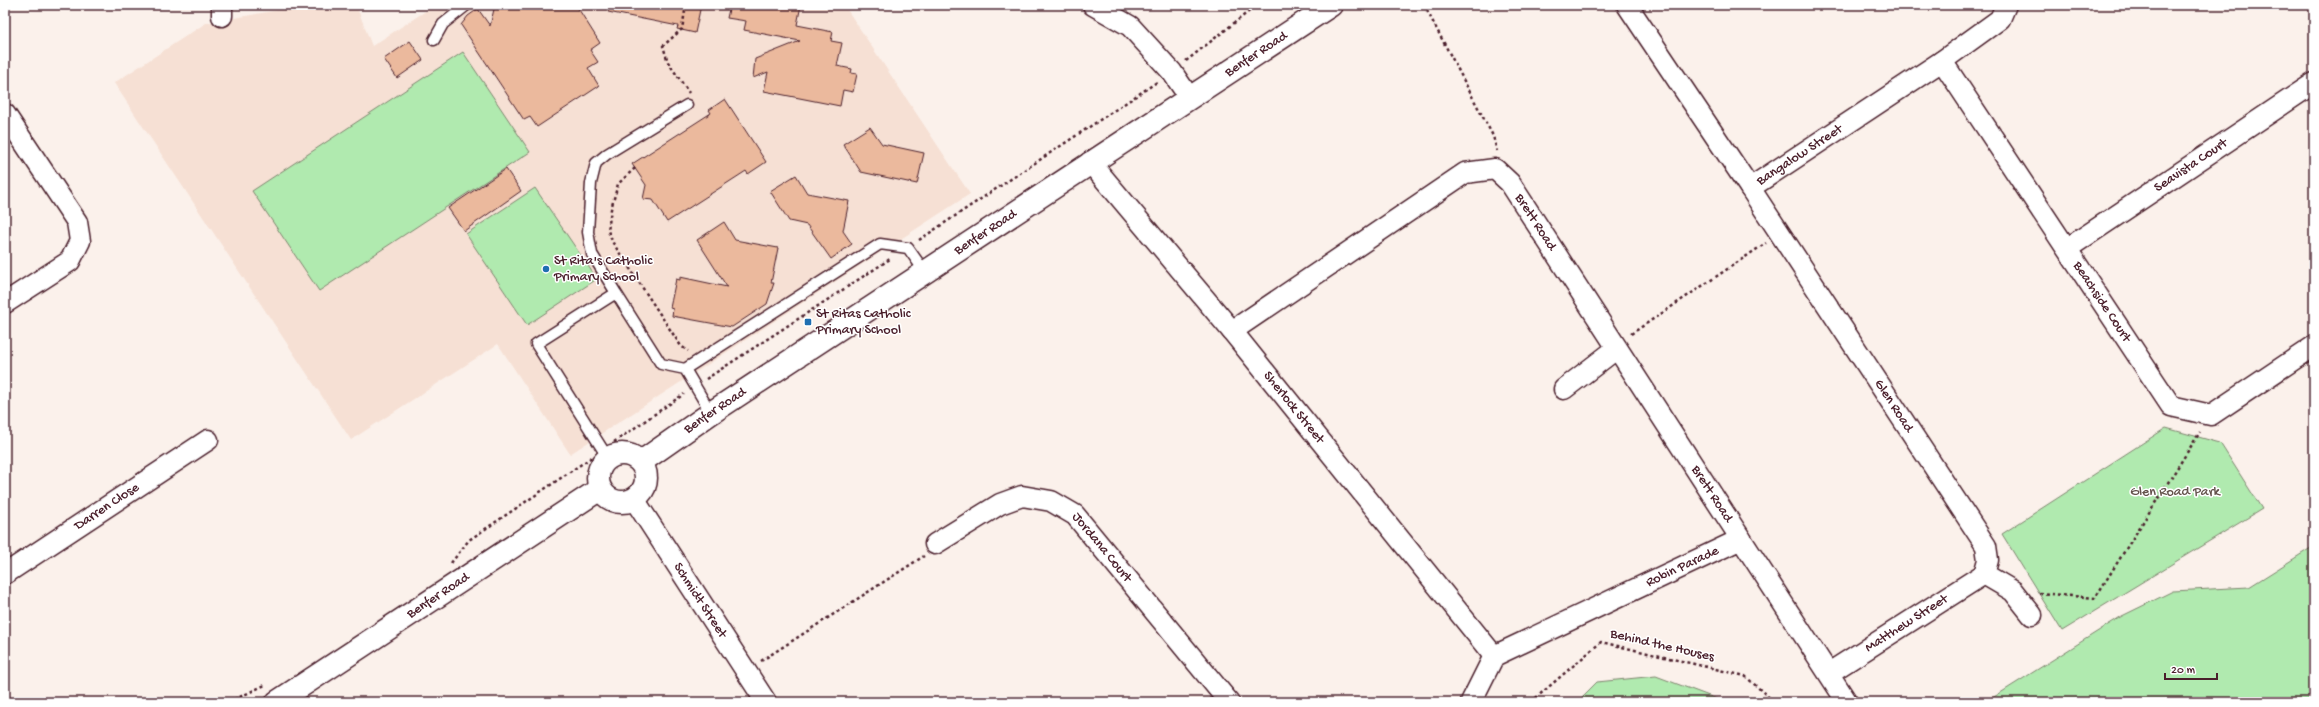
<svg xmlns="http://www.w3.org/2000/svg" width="2319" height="707" font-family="'Gochi Hand',sans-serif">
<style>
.built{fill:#f6e0d4}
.green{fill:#b0eaaf;stroke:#7d846d}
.building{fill:#ebb99d;stroke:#4a1f2b}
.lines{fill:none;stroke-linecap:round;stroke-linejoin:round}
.lane-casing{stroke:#4a1f2b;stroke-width:13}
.street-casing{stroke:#4a1f2b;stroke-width:23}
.secondary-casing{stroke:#4a1f2b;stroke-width:25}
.path{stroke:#4a1f2b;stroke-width:2.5;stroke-dasharray:3 3;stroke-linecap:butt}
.lane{stroke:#fff;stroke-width:10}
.street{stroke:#fff;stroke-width:20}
.secondary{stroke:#fff;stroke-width:22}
.poi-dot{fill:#1f6fb2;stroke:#fff;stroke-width:1.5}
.labels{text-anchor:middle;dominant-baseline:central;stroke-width:3;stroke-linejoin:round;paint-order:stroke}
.street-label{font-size:14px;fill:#4a1f2b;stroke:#fff}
.poi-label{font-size:14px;fill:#4a1f2b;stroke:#fff;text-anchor:start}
.park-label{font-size:14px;fill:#64524c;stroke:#fff}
</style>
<rect width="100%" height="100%" fill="#fbf1eb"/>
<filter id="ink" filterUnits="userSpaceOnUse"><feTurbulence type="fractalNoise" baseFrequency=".025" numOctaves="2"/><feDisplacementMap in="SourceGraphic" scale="8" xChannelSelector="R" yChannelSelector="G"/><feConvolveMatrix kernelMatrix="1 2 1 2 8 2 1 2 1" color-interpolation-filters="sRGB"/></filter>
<g filter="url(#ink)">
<path class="built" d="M307 5H356L372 46 435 5H844L970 194 570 454 498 344 351 440 114 83 206 23Z"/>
<path class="green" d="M463 52 530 152 319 291 252 191Z
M535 188 597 279 527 325 466 234Z
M2166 428 2220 443 2262 509 2062 631 2002 534Z
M2314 546V702H1986L2122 616 2173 591 2249 587Z
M1656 676 1725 702H1577L1597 682Z"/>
<path class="building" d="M495 5H576L600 43 590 50 598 62 588 68 599 86 537 127 530 117 524 120 461 25 468 16 478 9 490 26Z
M609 5H701L695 33 677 29 678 26 608 12Z
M730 5H801L797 25 833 32 831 41 842 43 837 66 852 69 851 73 857 74 853 92 843 90 840 106 764 91 768 72 753 78 755 59 800 41 744 30 746 21 727 18Z
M410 41 423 60 397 78 384 59Z
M725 99 766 162 748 174 746 171 667 222 653 200 643 199 646 185 632 164 711 113 709 110Z
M870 127 882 144 924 153 917 184 861 172 843 144Z
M506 169 521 191 464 231 448 208Z
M796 175 807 193 849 201 843 231 852 244 831 259 807 225 789 221 770 191Z
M724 222 735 240 778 248 771 283H774L767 304 732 327 672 316 673 309 670 308 676 279 680 280V277L727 287 697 240Z"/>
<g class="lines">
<g class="lane-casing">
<path id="lane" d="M434 40 443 24 467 5
M616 293 592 254 588 232 591 183 596 163 607 154 687 105
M685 369 711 413
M608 458 536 344 616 293 661 364 685 369 880 244 908 248 925 272"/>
</g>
<g class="street-casing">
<g id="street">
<path d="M222 5V16"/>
<path d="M1093 5 1130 26 1172 72 1189 97"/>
<path id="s1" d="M1627 5 1750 188 1942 61 2000 19 2006 5"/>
<path id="s2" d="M1942 61 2171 406 2211 415 2314 346"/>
<path d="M5 114 77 222 80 241 70 261 5 303"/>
<path id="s3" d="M1090 162 1232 331 1494 656"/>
<path id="s4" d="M1750 188 1986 546 1988 560 1984 574 2013 591 2032 615"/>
<path id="s5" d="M2068 248 2314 83"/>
<path id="s6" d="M1232 331 1465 173 1495 169 1510 183 1741 539"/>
<path d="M1564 389 1616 349"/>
<path id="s7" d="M634 499 766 702"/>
<path id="s8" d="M935 544 1000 504 1022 496 1051 501 1075 515 1229 702"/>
<path id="s9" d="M5 574 208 440"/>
<path id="s10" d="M1829 673 1984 574"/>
<path id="s11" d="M1471 702 1494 656 1741 539 1847 702"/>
</g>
</g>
<g class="secondary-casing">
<g id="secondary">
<circle cx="622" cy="478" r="24"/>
<path id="s12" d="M641 462 711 413 1331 5"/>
<path id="s13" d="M277 702 600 489"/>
</g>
</g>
<path class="path" d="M686 5 682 29 663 46 668 62 689 93
M1424 5 1493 136 1497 151
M1186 61 1257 5
M635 168 618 184 611 209 608 231 613 243 681 346 688 351
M919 240 1157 82
M1631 334 1766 243
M706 379 890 259
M614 442 684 394
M451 563 469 540 592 457
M2039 593 2095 598 2200 432
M761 661 924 556
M229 702 265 685
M1531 702 1601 642 1745 676 1774 702"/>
<use href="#lane" class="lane"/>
<use href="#street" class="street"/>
<use href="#secondary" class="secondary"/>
</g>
</g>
<g class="poi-dot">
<circle cx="546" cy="269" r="4"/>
<rect x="804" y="318" width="8" height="8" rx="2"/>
</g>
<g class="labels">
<g class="street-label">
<text stroke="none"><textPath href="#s12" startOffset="738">Benfer Road</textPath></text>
<text stroke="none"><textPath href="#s1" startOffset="280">Bangalow Street</textPath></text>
<text stroke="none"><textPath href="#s5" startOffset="148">Seavista Court</textPath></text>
<text stroke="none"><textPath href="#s6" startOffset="379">Brett Road</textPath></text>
<text stroke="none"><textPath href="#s12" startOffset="414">Benfer Road</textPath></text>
<text stroke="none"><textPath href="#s2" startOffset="289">Beachside Court</textPath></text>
<text stroke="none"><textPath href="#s4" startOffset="261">Glen Road</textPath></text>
<text stroke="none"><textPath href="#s3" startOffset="319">Sherlock Street</textPath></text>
<text stroke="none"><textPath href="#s12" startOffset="90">Benfer Road</textPath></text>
<text stroke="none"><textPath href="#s6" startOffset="703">Brett Road</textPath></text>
<text stroke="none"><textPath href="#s9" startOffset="122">Darren Close</textPath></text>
<text stroke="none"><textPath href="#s8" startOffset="199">Jordana Court</textPath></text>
<text stroke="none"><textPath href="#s11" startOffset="260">Robin Parade</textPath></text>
<text stroke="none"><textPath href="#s13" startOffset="193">Benfer Road</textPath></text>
<text stroke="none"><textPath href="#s7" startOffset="121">Schmidt Street</textPath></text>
<text stroke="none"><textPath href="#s10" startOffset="92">Matthew Street</textPath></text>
<text transform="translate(1662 646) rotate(13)">Behind the Houses</text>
</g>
<g class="poi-label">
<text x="554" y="261">St Rita's Catholic<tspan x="554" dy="16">Primary School</tspan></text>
<text x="816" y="314">St Ritas Catholic<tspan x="816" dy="16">Primary School</tspan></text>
</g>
<g class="park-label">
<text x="2175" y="492">Glen Road Park</text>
</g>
</g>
<rect width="2319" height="707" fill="none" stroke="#fff" stroke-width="20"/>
<rect x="10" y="10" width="2299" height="687" fill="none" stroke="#4a1f2b" stroke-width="1.5" filter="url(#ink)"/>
<path d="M2165 673v6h52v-6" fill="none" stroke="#4a1f2b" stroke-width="2"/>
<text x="2171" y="673" font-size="12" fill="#4a1f2b" stroke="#ffffff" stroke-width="3" paint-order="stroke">20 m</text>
</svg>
